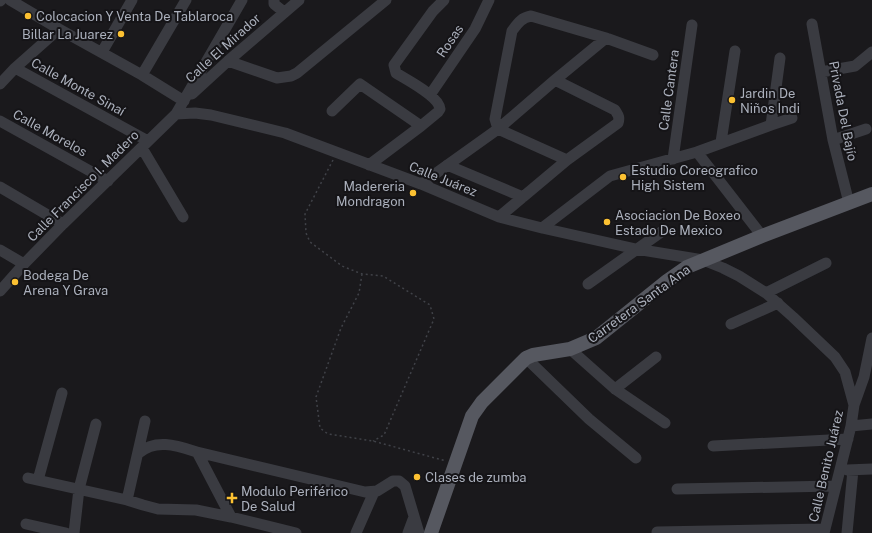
<svg xmlns="http://www.w3.org/2000/svg" width="872" height="533" font-family="'Public Sans',sans-serif">
<style>
.lines{fill:none;stroke-linecap:round;stroke-linejoin:round}
.path{stroke:#404248;stroke-width:1.5;stroke-dasharray:2 3;stroke-linecap:butt}
.minor{stroke:#3a3b41;stroke-width:11}
.major{stroke:#565860;stroke-width:14}
.poi-dot{fill:#fcc132;stroke:#151417;stroke-width:1.5}
.labels{text-anchor:middle;dominant-baseline:central;stroke-width:4;stroke-linejoin:round;paint-order:stroke}
.poi-label{font-size:13px;fill:#abb0bc;stroke:#151417;text-anchor:start}
.street-label{font-size:13px;fill:#abb0bc;stroke:#151417}
</style>
<rect width="100%" height="100%" fill="#1a191c"/>
<g class="lines">
<path class="path" d="M333 160 305 214 306 233 310 242 342 266 362 274 383 276 430 305 434 319 384 435 373 441
M362 274 359 293 341 328 316 397 320 428 328 434 373 441 446 461"/>
<path class="minor" d="M10 0 59 29 142 75 184 101
M274 0V4L284 12
M0 1 1 0
M812 24 833 140 849 203
M102 52 132 0
M228 61 277 78 291 76 297 73 386 0
M15 68 148 141
M821 72 855 66 872 52
M142 75 186 0
M0 84 15 68 59 29
M192 94 228 61 299 0
M430 95 475 29 489 0
M332 111 360 84 421 126
M176 114 195 113 211 115 285 133 421 184 499 217 542 228 636 249 703 260 723 268 739 276 766 293 793 317 835 357 845 372 854 405
M0 121 108 181
M771 125 780 58
M833 140 866 129
M721 142 735 51
M142 148 183 217
M697 152 762 236
M673 159 692 25
M567 160 498 129 495 119 512 31C518 23 521 18 531 16L606 38 653 55
M369 165 421 126 438 112 440 109C439 96 407 80 396 73L394 65 433 11 444 0
M447 165 523 197
M421 184 498 129 555 80 606 38
M0 187 63 224
M499 217 567 160 618 123C620 117 618 115 615 110L555 80
M542 228 610 176 697 152 771 125 792 118
M0 250 24 264
M588 284 664 230
M0 291 24 264 63 224 176 114 242 0
M766 293 826 263
M731 324 778 303
M570 349 615 389 665 423
M526 358 589 419 636 458
M615 389 656 357
M851 426 872 424
M713 446 848 439
M197 452 231 517
M139 453C156 438 178 446 197 452L365 492 377 491 393 481H399L405 486 419 533
M847 470 872 469
M28 478 127 500 143 505 158 509 196 510 231 517 296 533
M38 480 62 393
M677 489 835 486
M127 500 145 421
M26 524 66 533
M657 532 825 529
M74 533 79 489 96 424
M356 533 374 492
M408 533 414 517
M824 533 851 426 854 405 864 377 872 338
M847 533 853 470"/>
<path class="major" d="M431 533 472 416 482 402 526 358 533 355 570 349 596 338 667 281 687 267 762 236 872 194"/>
</g>
<g class="poi-dot">
<circle cx="28" cy="16" r="4"/>
<circle cx="121" cy="34" r="4"/>
<circle cx="732" cy="100" r="4"/>
<circle cx="623" cy="177" r="4"/>
<circle cx="413" cy="193" r="4"/>
<circle cx="607" cy="222" r="4"/>
<circle cx="15" cy="282" r="4"/>
<circle cx="417" cy="477" r="4"/>
<path d="M230 492h4v4h4v4h-4v4h-4v-4h-4v-4h4z"/>
</g>
<g class="labels">
<g class="poi-label">
<text x="36" y="16">Colocacion Y Venta De Tablaroca</text>
<text x="113" y="34" text-anchor="end">Billar La Juarez</text>
<text x="740" y="93">Jardin De<tspan x="740" dy="15">Niños Indi</tspan></text>
<text x="631" y="170">Estudio Coreografico<tspan x="631" dy="15">High Sistem</tspan></text>
<text x="405" y="186" text-anchor="end">Madereria<tspan x="405" dy="15">Mondragon</tspan></text>
<text x="615" y="215">Asociacion De Boxeo<tspan x="615" dy="15">Estado De Mexico</tspan></text>
<text x="23" y="275">Bodega De<tspan x="23" dy="15">Arena Y Grava</tspan></text>
<text x="425" y="477">Clases de zumba</text>
<text x="241" y="491">Modulo Periférico<tspan x="241" dy="15">De Salud</tspan></text>
</g>
<g class="street-label">
<text transform="translate(450 41) rotate(-56)">Rosas</text>
<text transform="translate(223 48) rotate(-42)">Calle El Mirador</text>
<text transform="translate(78 87) rotate(29)">Calle Monte Sinaí</text>
<text transform="translate(669 90) rotate(-82)">Calle Cantera</text>
<text transform="translate(843 111) rotate(79)">Privada Del Bajío</text>
<text transform="translate(50 133) rotate(29)">Calle Morelos</text>
<text transform="translate(443 179) rotate(22)">Calle Juárez</text>
<text transform="translate(83 186) rotate(-45)">Calle Francisco I. Madero</text>
<text transform="translate(639 304) rotate(-36)">Carretera Santa Ana</text>
<text transform="translate(826 466) rotate(-77)">Calle Benito Juárez</text>
</g>
</g>
</svg>
